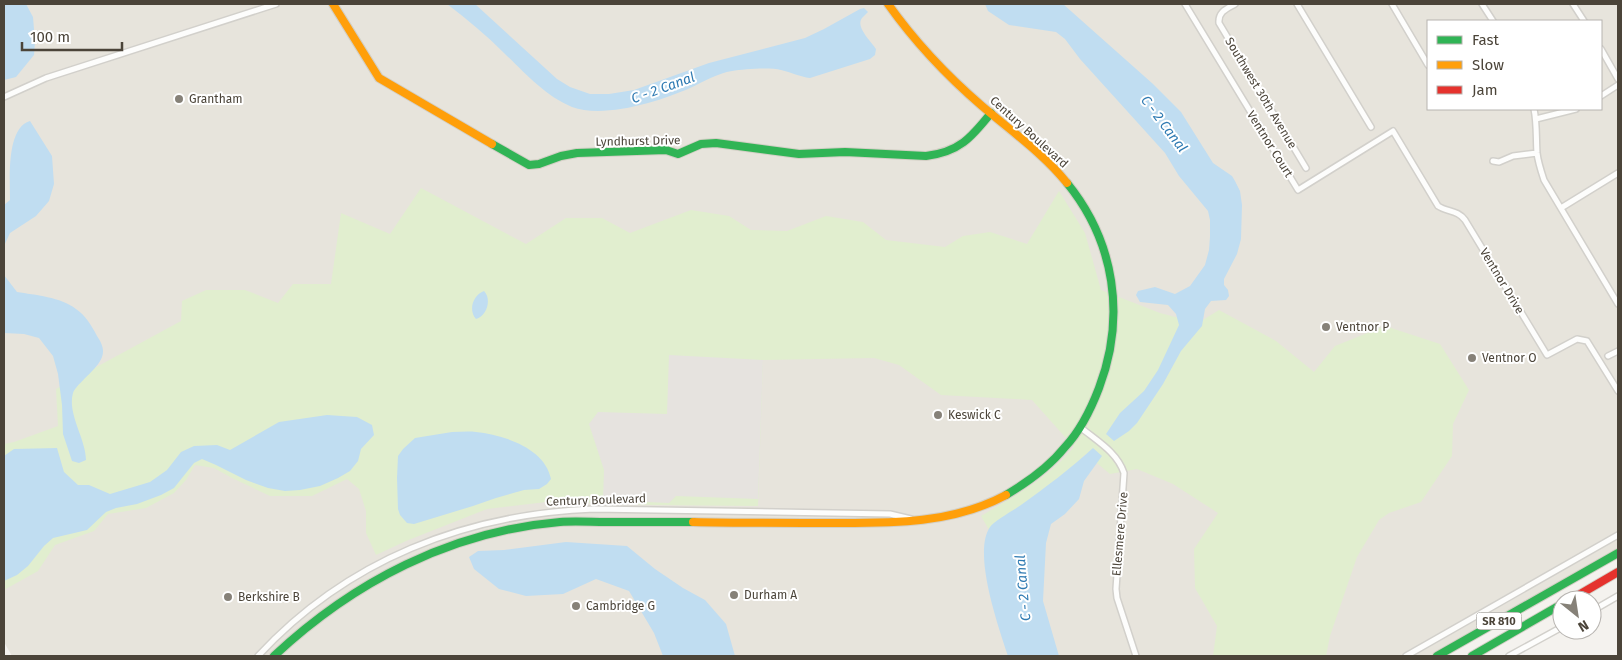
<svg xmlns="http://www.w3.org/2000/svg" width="1622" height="660" font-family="'Fira Sans',sans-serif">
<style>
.residential{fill:#e7e4dc;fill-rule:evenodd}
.green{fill:#e1eecf}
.parking{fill:#e6e3df}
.water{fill:#c0ddf1}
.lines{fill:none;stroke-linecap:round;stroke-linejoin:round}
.street-casing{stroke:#d2d0cb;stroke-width:8}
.fast-casing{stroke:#d3cfc5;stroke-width:10}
.slow-casing{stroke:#d3cfc5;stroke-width:10}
.jam-casing{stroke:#d3cfc5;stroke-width:10}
.street{stroke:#fdfdfc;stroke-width:5}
.fast{stroke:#30b455;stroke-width:8}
.slow{stroke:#ff9f0a;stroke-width:8}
.jam{stroke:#e5322d;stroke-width:8}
.poi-dot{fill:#868178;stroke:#fff;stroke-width:2}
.labels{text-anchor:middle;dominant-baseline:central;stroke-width:4;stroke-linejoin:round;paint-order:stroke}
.shield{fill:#fff;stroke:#817c74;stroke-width:1}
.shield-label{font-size:11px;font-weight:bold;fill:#4b4439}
.street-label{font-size:12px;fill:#4b4439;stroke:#fff}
.poi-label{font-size:12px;fill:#4b4439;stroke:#fff;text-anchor:start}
.water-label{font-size:14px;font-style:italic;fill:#2e7ab2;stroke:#fff}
</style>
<rect width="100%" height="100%" fill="#f4f2ee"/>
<path class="residential" d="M4 4H1618V554L1443 656H12L4 642ZM1428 21H1601V109H1428Z"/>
<path class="green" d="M421 188 526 244 566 218H602L630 233 691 210 729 216 751 230 787 231 826 216 863 222 886 240 945 247 963 236 990 232 1027 244 1059 191 1085 233 1101 290 1160 313 1198 323 1219 310 1276 341 1314 372 1335 346 1385 326 1440 344 1469 390 1453 424 1452 456 1421 502 1389 513 1379 520 1357 557 1330 636 1326 656H1213L1217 626 1195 588 1194 549 1218 513 1173 484 1137 469 1110 474 1086 454 1068 471 989 530 981 516C1014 496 1049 478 1074 447L1032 400 941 395 899 365 874 358 763 360 758 506 652 505 555 501 487 509 406 541 376 555 366 533V511L359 489 347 479 312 496H270L232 478 214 468 195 465 186 480 174 493 146 508 108 514 94 531 55 545 38 571 4 590V444L14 442 58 426 56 389 181 321 182 301 206 290H245L278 303 293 284H331L341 213 390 234Z"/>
<path class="parking" d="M669 355 763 360 758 499 676 496 669 503 603 500 604 470 589 424 598 412 667 414Z"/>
<path class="water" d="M4 4H26L33 17 35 42 34 55 16 77 4 80Z
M447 4H475L557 79 570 87 590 94H609L634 90 709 63 805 38 824 29 860 9 864 8 868 12C866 14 864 16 862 18 855 27 872 42 876 49L875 55 870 59 810 78C800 77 791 72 781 70 770 67 744 69 732 71 718 73 703 82 690 88 661 101 604 119 572 107 545 96 525 73 504 53 486 35 467 19 447 4Z
M985 4H1063L1153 84 1181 112 1213 163 1232 176 1235 181 1240 191 1242 205 1241 239 1237 254 1224 279V285L1228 290 1229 296 1226 300 1211 301 1205 309 1202 326 1181 351 1163 384 1137 423 1129 431 1114 441 1106 434 1120 413 1144 391 1158 370 1179 325 1176 314 1168 305 1140 302 1136 295 1138 291 1155 287 1175 294 1190 286 1205 265 1209 250 1210 237V220L1208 211 1179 176 1165 153 1080 59 1065 39 1056 32 1009 25 988 11Z
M30 121 52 156 54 184 49 201 36 216 10 233 4 246V205L10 200C10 179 6 128 30 121Z
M4 275 17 292C35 295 61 297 76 309 85 315 92 326 97 336 101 342 105 349 102 357 98 369 77 383 73 393 67 414 86 439 86 460L79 463 72 461 63 434 62 405 58 374 53 356 39 338 24 334 4 333Z
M484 291C492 299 487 316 476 319 468 310 473 295 484 291Z
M327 415 357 417 372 425 374 435 361 449 358 461 350 471 338 478 320 486 300 490 285 491 268 488 246 480 216 465 202 459 194 463 174 488 161 495 137 504 116 508 106 512 87 530 53 538 44 546 28 566 17 575 4 581V456L14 449 57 448 64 472 78 485H89L110 494 150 482 167 470 181 452 194 446 217 445 230 450 279 422Z
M452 432C460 432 468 431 476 432 504 435 545 448 551 479L547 484 539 489 524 490 496 498 473 506 414 524 407 523 400 515 398 509 397 478 398 456 403 449 415 438Z
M1093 448 1102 456 1084 481 1079 499 1065 514 1051 524 1046 543 1043 601 1059 656H1008C999 628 972 553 990 527 994 521 1014 510 1021 505 1046 487 1070 469 1093 448Z
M566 542 627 546 655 569 683 588 705 600 726 624 735 656H663L654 633 629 591 596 579 563 594 526 596 499 589 474 569 469 557 478 551 504 550Z"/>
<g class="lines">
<g class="street-casing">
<path id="street" d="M1185 4 1298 190 1393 131 1438 206C1447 212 1458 210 1465 220L1547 355 1577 339 1587 341 1618 391
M1235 4C1226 9 1218 12 1219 23L1306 168
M1297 4 1371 127
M1392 4 1428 65
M1482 4 1493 21
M1573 4 1584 21
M1601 49 1618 79
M1601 96 1618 85
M4 97 46 78 276 4
M1534 109C1537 123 1536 138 1537 153 1538 162 1541 171 1544 180L1618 304
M1536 119 1576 109
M1493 161 1499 162 1513 156 1537 153
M1561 208 1618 173
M1608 356 1618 351
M1080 427C1097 441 1117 452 1124 473L1116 589 1117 598 1136 656
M1592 611 1618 596
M258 656C347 560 465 514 594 509L890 514 911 519
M1406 656 1618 535
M1509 656 1562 627"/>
</g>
<g class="fast-casing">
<path id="fast" d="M492 144 529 165 539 164 561 156 577 153 666 150 678 154 701 144 716 143 799 154 845 152 926 156C959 152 971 138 991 113
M1006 495C1028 482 1049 467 1065 447 1081 430 1091 409 1099 388 1126 317 1115 242 1067 183
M274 656C353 582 451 531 560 522 575 521 591 522 606 522 635 522 664 522 693 522
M1437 656 1618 553
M1472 656 1562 604"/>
</g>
<g class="slow-casing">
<path id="slow" d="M333 4 379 78 492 144
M888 4C915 42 946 75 982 106 1011 131 1043 153 1067 183
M693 522C735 523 777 523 819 523 882 523 949 526 1006 495"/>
</g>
<g class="jam-casing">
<path id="jam" d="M1570 600 1618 572"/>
</g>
<use href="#street" class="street"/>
<use href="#fast" class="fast"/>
<use href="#slow" class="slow"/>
<use href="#jam" class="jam"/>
</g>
<g class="poi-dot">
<circle cx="179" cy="99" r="5"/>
<circle cx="1326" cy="327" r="5"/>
<circle cx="1472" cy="358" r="5"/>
<circle cx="938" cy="415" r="5"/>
<circle cx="734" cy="595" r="5"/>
<circle cx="228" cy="597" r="5"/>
<circle cx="576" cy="606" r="5"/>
</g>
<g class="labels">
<rect class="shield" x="1476.5" y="612.5" width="45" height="17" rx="4"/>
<g class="shield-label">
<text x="1499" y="621">SR 810</text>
</g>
<g class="street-label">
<text transform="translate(1261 93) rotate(59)">Southwest 30th Avenue</text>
<text transform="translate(1029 132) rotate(42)">Century Boulevard</text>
<text transform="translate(638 141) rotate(-1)">Lyndhurst Drive</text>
<text transform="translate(1270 144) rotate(58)">Ventnor Court</text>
<text transform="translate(1502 281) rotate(59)">Ventnor Drive</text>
<text transform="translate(596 500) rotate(-2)">Century Boulevard</text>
<text transform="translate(1120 534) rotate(-85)">Ellesmere Drive</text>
</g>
<g class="poi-label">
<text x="189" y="99">Grantham</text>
<text x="1336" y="327">Ventnor P</text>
<text x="1482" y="358">Ventnor O</text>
<text x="948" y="415">Keswick C</text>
<text x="744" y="595">Durham A</text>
<text x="238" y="597">Berkshire B</text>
<text x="586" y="606">Cambridge G</text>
</g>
<g class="water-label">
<text transform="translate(663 88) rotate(-20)">C - 2 Canal</text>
<text transform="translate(1164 124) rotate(53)">C - 2 Canal</text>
<text transform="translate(1023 588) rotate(-95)">C - 2 Canal</text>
</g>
</g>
<rect width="1622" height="660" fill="none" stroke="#4b4439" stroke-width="10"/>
<rect x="1427" y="20" width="175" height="90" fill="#ffffff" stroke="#b7b4b0"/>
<rect x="1437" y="36" width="25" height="8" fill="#30b455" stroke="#b7b4b0"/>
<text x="1472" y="45" font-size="15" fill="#4b4439">Fast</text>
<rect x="1437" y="61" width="25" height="8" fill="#ff9f0a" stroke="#b7b4b0"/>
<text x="1472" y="70" font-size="15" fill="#4b4439">Slow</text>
<rect x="1437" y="86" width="25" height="8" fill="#e5322d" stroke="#b7b4b0"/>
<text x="1472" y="95" font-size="15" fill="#4b4439">Jam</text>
<g transform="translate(1577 615) rotate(150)"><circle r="24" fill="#ffffff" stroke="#b7b4b0"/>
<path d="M0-4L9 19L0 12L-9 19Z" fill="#868178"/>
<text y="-8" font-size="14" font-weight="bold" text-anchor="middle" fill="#4b4439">N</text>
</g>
<path d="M22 42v8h100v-8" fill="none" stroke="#4b4439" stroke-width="2.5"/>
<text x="30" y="42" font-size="15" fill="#4b4439" stroke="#ffffff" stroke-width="4" paint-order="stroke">100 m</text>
</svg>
